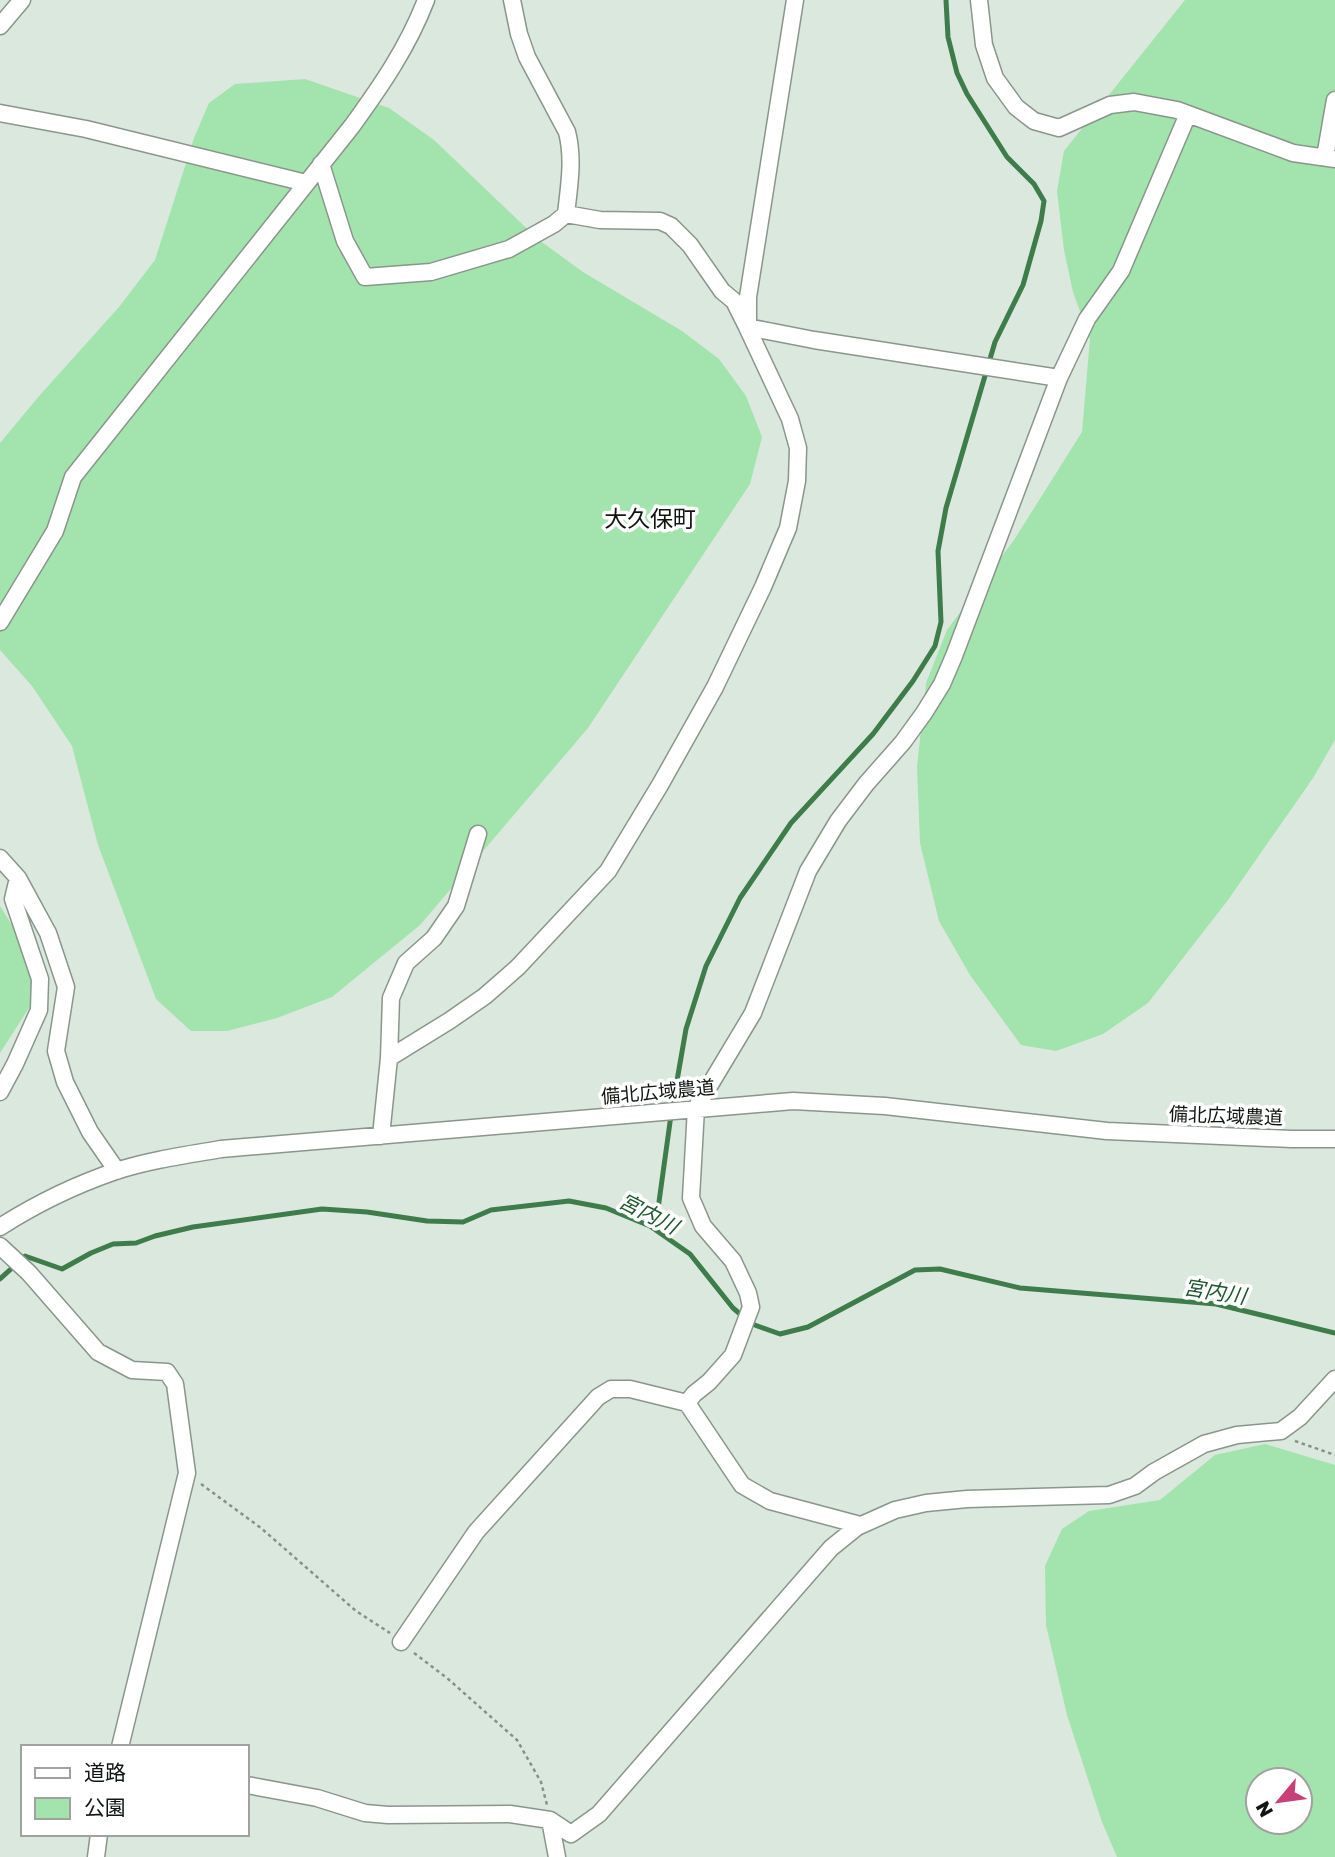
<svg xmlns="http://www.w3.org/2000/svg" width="1335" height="1857" font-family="'Golos Text','Noto Sans JP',sans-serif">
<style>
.green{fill:#a3e3ad;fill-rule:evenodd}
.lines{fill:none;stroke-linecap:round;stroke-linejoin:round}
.stream{stroke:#3e7c4b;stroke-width:5}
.minor-casing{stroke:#8a968c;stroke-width:19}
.path{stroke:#879188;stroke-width:2.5;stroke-dasharray:3.5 3.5;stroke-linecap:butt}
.minor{stroke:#fff;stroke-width:16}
.labels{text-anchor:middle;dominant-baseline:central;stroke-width:7;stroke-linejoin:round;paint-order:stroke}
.street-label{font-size:19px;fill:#111612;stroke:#fff}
.water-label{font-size:21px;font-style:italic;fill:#1d582c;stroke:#fff}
.quarter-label{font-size:23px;fill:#111612;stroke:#fff}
</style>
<rect width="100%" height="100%" fill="#dbe8dd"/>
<path class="green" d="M1185 0H1335V740L1313 778 1228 900 1148 1003 1103 1034 1056 1051 1021 1045 970 975 939 921 920 843 917 767 926 683 947 630 1014 540 1082 432 1090 339 1073 292 1064 250 1057 191 1064 151Z
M305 79 389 108 434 140 539 240 583 272 682 331 719 359 746 396 762 437 750 484 588 728 420 925 332 997 277 1018 227 1031H191L156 999 98 845 72 746 32 686 0 650V443L40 395 119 307 155 260 194 138 209 103 235 84Z
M0 906 18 935 36 997 0 1053Z
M1265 1444 1335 1465V1857H1117L1102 1822 1067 1715 1046 1625 1045 1566 1062 1529 1089 1511 1160 1500 1215 1455ZM1258 1780H1300V1822H1258Z"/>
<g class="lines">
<path class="stream" d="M650 1226 658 1209 671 1115 686 1029 706 966 740 898 791 823 873 734 913 681 935 646 941 622 938 551 946 508 995 342 1023 285 1041 221 1044 201 1034 184 1007 157 967 94 957 73 948 37 946 0
M0 1279 25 1256 62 1269 91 1253 113 1244 136 1243 155 1236 193 1227 322 1209 367 1212 427 1221 463 1222 491 1210 569 1201 606 1208 650 1226 690 1254 733 1308 752 1324 780 1334 808 1327 915 1270 940 1269 1020 1288 1216 1304 1335 1333"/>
<g class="minor-casing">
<path id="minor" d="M979 0 984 45 995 78 1016 107 1034 121 1059 128 1110 105 1134 102 1177 110 1293 153 1335 159
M0 26 22 0
M0 113 86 129 306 183
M1325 157 1335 100
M321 164 345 241 365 277 431 272 509 249 554 224 566 214C569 187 574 159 567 132L527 57 519 34 512 0
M748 324V297L795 0
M747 327 814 340 1059 378
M0 622 55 531 73 477 352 126C381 86 408 47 426 0
M0 858 18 878 48 933 66 987 56 1051 65 1082 90 1132 117 1171
M389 1058 449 1021 485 996 518 967 608 871 660 785 715 687 763 587 788 528 797 481 798 448 790 419 747 327 734 301 722 291 690 245 671 226 660 221 600 220 566 214
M0 1092 15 1064 39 1010 40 979 13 899 18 878
M381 1136 389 1058 391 998 406 963 434 938 456 906 478 834
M0 1227C36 1204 75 1185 116 1171 150 1160 186 1155 221 1149L793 1101 885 1106 1107 1131 1291 1139H1335
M0 1246 29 1273 98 1352 132 1370 167 1372 175 1384 187 1473 120 1747
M687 1403 694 1394 709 1382 733 1355 751 1307 748 1293 733 1261 703 1226 691 1198 696 1108 753 1013 808 871 838 821 866 784 903 742 924 713 942 684 954 656 1059 378 1087 319 1121 271 1188 114
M401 1642 476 1532 598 1397 611 1389H630L687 1403 742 1485 770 1501 860 1525
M247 1785 317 1798 365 1813 388 1815 510 1814 550 1820 571 1834 599 1814 831 1548 857 1527 895 1510 926 1503 967 1499 1109 1495 1135 1486 1154 1472 1204 1444 1237 1435 1281 1431 1300 1417 1335 1379
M550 1820 557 1857
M96 1857 99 1834"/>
</g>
<path class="path" d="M1295 1441 1335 1455
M201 1484 261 1528 356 1611 390 1633
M414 1653 447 1678 517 1740 541 1782 547 1805"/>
<use href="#minor" class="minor"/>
</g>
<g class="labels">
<g class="street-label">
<text transform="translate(658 1091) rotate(-5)">備北広域農道</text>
<text transform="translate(1226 1115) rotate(2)">備北広域農道</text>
</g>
<g class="water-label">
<text transform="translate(649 1213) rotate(27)">宮内川</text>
<text transform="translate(1215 1291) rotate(9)">宮内川</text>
</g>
<g class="quarter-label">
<text x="650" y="518">大久保町</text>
</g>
</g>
<rect x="21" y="1745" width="228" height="91" fill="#ffffff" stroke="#a0a2a0" stroke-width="2"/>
<rect x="35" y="1768" width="35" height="10" fill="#ffffff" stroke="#a0a2a0" stroke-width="2"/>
<text x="84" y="1780" font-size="21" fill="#111612">道路</text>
<rect x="35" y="1798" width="35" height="21" fill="#a3e3ad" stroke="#a0a2a0" stroke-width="2"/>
<text x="84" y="1815" font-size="21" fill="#111612">公園</text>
<g transform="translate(1279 1801) rotate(241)"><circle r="33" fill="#ffffff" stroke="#a0a2a0" stroke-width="2"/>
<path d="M0-5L12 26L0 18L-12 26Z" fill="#c94079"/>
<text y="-10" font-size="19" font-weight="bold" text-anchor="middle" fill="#111612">N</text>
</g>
</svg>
